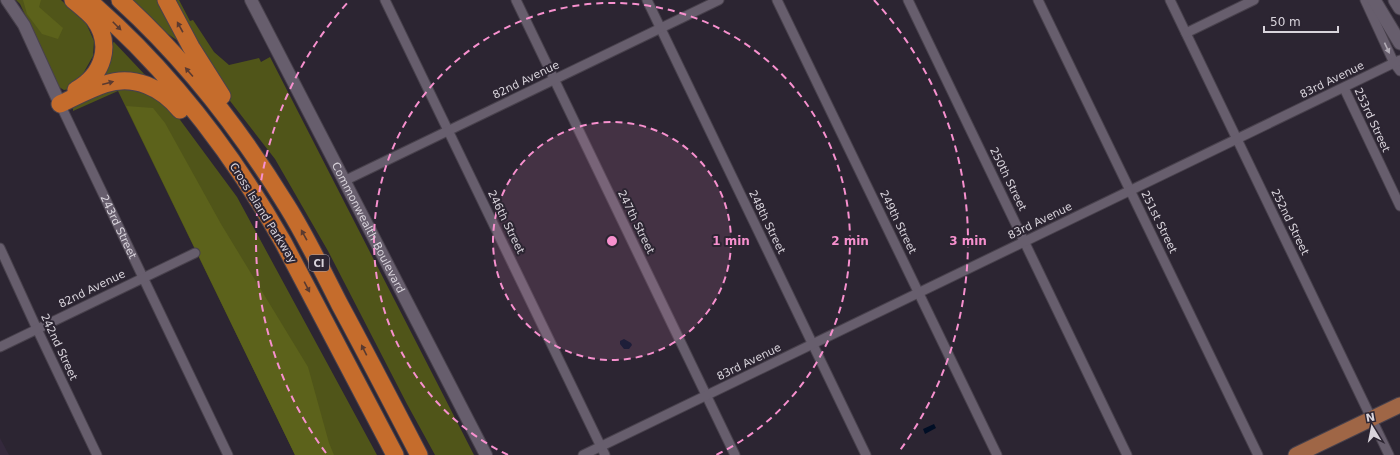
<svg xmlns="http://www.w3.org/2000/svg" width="1400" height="455" font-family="'DejaVu Sans',sans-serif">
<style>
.built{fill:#34293c}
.green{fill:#505519}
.forest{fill:#5c621b}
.water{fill:#000e25}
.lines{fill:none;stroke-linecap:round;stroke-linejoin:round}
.minor-casing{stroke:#48414c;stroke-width:11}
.tertiary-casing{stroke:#48414c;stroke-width:14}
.secondary-casing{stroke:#48414c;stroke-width:15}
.primary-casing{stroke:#48414c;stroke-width:17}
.motorway-casing{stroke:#48414c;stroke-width:19}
.minor{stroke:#675e6d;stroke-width:9}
.tertiary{stroke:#675e6d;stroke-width:12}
.secondary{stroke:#675e6d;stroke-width:13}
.primary{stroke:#9f6646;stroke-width:15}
.motorway{stroke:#c56c2c;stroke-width:17}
.oneway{fill:#5a3a30}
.oneway2{fill:#b1abb5}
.ring{fill:none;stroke:#f790ce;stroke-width:2;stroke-dasharray:7 5}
.labels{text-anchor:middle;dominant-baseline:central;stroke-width:4;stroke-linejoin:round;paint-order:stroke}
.shield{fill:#2c2532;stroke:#a5a0a9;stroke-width:1}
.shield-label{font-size:10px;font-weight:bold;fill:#d9d4dc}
.street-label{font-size:11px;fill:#d9d4dc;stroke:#2c2532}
.centre{fill:#f790ce;stroke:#2c2532;stroke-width:2}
.ring-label{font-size:12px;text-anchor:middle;font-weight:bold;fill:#f790ce;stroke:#2c2532;stroke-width:4;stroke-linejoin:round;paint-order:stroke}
</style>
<rect width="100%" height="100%" fill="#2c2532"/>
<path class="built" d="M0 438 9 455H0Z"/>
<path class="green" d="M16 0H61L86 23 94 41 93 56 80 79 69 89 64 90 59 87 20 4Z
M131 0H163L182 35 178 41 158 27Z
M170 0H179L190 21 193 20 214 52 229 65 259 58 261 62 270 57 474 455H435L407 404 328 251 275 159 220 88Z
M114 42 148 78 101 80 110 44Z
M143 88 172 109 237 197 377 455H295L118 91 73 111V105L105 90Z"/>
<path class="forest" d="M23 0H41L39 7 63 28 58 39 42 34 27 14Z
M126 106 153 108 165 123 221 224 308 367 329 443 334 455H295Z"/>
<path class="water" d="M624 339 631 343 632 345 629 349H624L620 344V341Z
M934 424 936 428 925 434 923 429Z"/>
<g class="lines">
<g class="minor-casing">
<g id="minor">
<path d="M385 0 605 455"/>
<path d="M516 0 735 455"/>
<path d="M647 0 866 455"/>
<path d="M777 0 997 455"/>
<path d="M908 0 1127 455"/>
<path d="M1038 0 1258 455"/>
<path d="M1170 0 1389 455"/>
<path d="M1365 0 1394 63 1400 71"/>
<path d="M1186 33 1254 0"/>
<path d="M1344 88 1400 206"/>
<path id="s1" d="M60 104 228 455"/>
<path d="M344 181 719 0"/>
<path d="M0 248 37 329 97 455"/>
<path d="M0 347 195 253"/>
<path d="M583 455 1400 60"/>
</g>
</g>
<g class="tertiary-casing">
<g id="tertiary">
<path d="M7 0 24 25 60 104"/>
<path id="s2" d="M251 0 486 455"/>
</g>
</g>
<g class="secondary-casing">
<path id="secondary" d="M1374 0 1400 43
M1395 0 1400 8"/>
</g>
<g class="primary-casing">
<path id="primary" d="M1296 455 1400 405"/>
</g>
<g class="motorway-casing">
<path id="motorway" d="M73 0C80 6 88 12 94 19 113 45 103 75 76 90
M88 0C167 68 232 152 283 242L395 455
M120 0C186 60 241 131 287 206 307 238 323 272 340 305 367 355 393 405 419 455
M166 0 191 47 222 96
M60 104C75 97 90 89 105 84 134 74 162 88 180 110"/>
</g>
<use href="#minor" class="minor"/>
<use href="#tertiary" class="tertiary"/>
<use href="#secondary" class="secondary"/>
<use href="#primary" class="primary"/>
<use href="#motorway" class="motorway"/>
</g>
<defs><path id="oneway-solid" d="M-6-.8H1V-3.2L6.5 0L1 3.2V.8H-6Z"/></defs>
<g class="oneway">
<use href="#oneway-solid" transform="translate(117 26) rotate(45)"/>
<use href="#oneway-solid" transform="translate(180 27) rotate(-119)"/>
<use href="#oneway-solid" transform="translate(189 72) rotate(-131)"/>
<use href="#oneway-solid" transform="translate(108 83) rotate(-15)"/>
<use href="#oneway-solid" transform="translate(304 235) rotate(-119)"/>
<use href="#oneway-solid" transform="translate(307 287) rotate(62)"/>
<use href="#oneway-solid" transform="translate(364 350) rotate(-117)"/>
</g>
<use class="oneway2" href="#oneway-solid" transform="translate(1387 48) rotate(65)"/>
<circle cx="612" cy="241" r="119" fill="#f790ce" fill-opacity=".12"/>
<g class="ring">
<circle cx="612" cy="241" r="119"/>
<path d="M508 455A238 238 0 1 1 716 455"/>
<path d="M326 453A356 356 0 0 1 350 0M874 0A356 356 0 0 1 898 453"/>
</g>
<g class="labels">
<rect class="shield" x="309" y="255" width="20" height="16" rx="3"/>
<g class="shield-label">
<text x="319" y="263">CI</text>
</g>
<g class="street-label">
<text transform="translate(526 80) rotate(-26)">82nd Avenue</text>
<text transform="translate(1332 80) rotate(-26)">83rd Avenue</text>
<text transform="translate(1372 120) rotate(65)">253rd Street</text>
<text transform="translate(1008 179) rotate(64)">250th Street</text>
<text transform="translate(263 213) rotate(58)">Cross Island Parkway</text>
<text transform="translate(1040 221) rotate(-26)">83rd Avenue</text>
<text transform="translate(506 222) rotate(64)">246th Street</text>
<text transform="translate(636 222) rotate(64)">247th Street</text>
<text transform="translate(767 222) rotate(64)">248th Street</text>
<text transform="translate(898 222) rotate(64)">249th Street</text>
<text transform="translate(1159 222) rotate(64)">251st Street</text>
<text transform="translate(1290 222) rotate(64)">252nd Street</text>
<text stroke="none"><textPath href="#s1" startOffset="136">243rd Street</textPath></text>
<text stroke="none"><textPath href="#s2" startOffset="256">Commonwealth Boulevard</textPath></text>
<text transform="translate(92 289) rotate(-26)">82nd Avenue</text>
<text transform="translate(59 347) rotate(65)">242nd Street</text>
<text transform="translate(749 362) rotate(-26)">83rd Avenue</text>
</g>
</g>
<circle cx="612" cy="241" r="6" class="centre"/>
<g class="ring-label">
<text x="731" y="245">1 min</text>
<text x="850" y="245">2 min</text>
<text x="968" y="245">3 min</text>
</g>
<g transform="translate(1372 427) rotate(350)" stroke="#2c2532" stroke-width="3" paint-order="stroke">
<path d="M0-3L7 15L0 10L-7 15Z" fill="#d9d4dc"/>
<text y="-6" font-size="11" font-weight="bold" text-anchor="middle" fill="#d9d4dc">N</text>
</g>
<path d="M1264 26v6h74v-6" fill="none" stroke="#d9d4dc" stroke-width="2"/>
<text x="1270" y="26" font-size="12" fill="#d9d4dc" stroke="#2c2532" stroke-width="3" paint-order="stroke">50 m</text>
</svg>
